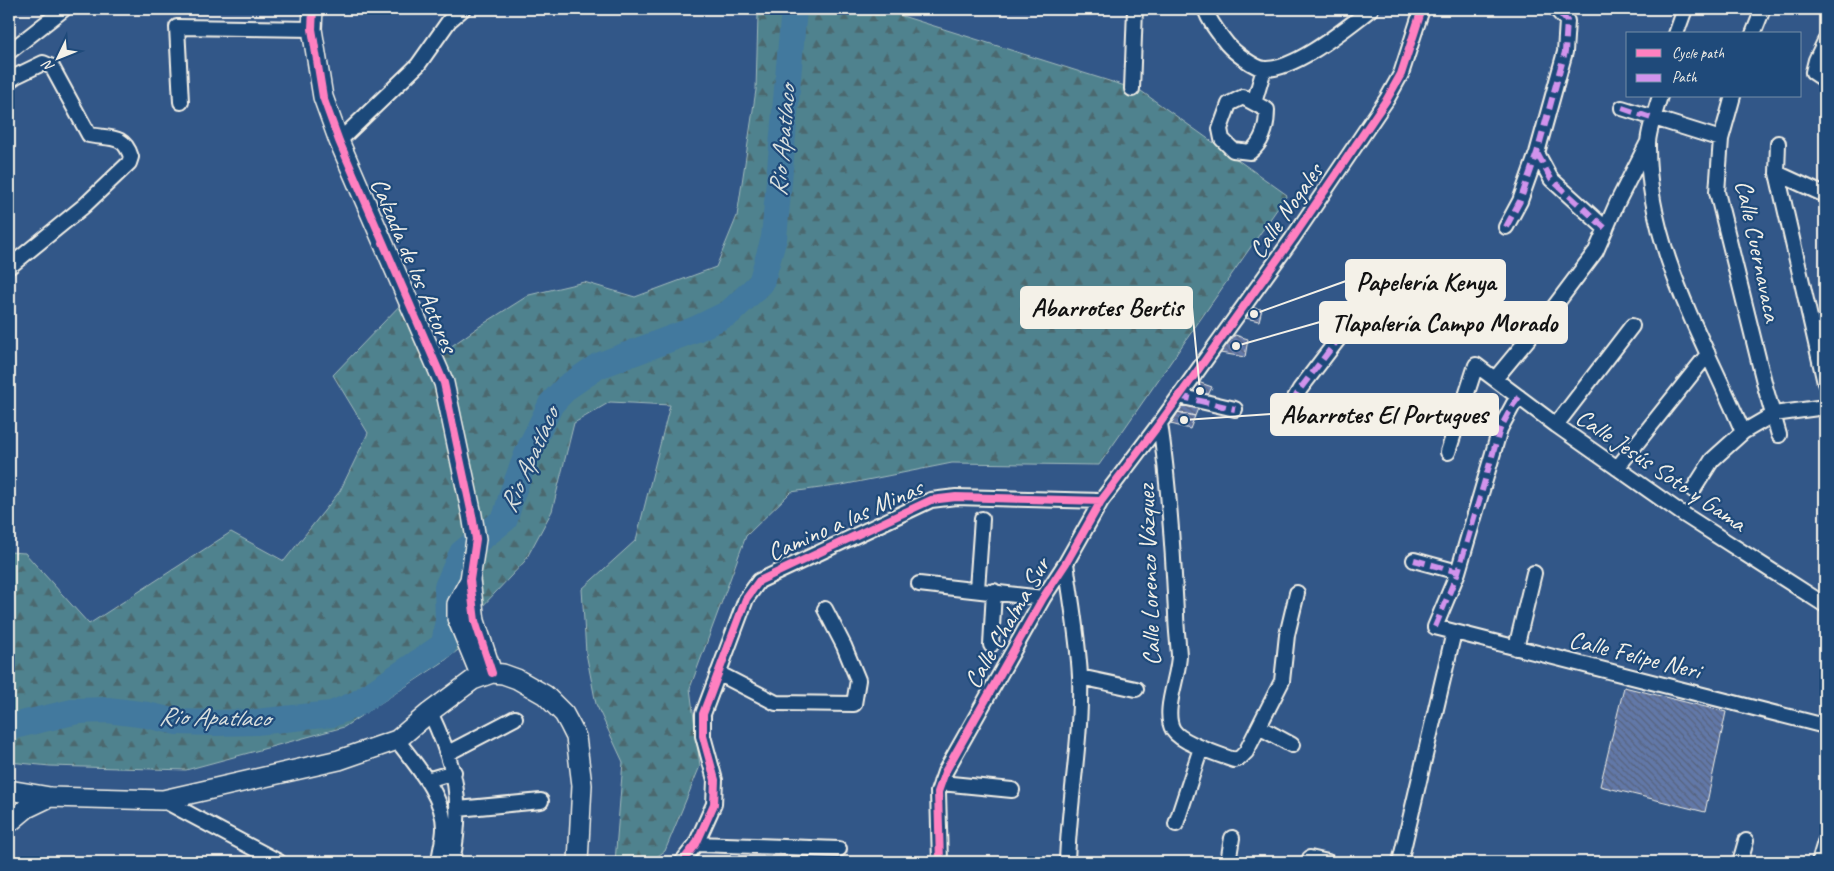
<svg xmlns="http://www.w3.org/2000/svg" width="1834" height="871" font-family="Caveat,sans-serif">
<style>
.forest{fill:url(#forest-firs);stroke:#a2babb}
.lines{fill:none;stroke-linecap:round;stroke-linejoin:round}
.river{stroke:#42799e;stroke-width:26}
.building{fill:url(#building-back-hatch);stroke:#f4f1e8}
.street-casing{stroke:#f4f1e8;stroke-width:18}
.secondary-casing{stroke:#f4f1e8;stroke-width:22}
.street{stroke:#1f4a7a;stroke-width:14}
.secondary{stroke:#1f4a7a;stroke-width:19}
.quiet{stroke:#d193ec;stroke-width:6;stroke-dasharray:12 6;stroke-linecap:butt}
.cycleway-casing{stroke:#1f4a7a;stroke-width:11}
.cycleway{stroke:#ff80c0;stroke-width:8}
.labels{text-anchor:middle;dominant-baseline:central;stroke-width:4.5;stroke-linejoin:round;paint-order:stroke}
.street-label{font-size:25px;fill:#f4f1e8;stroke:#1f4a7a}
.water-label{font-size:26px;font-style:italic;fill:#d9dfdd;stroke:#1f4a7a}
.leader{fill:none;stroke:#f4f1e8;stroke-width:2}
.callout-dot{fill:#f4f1e8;stroke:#1f4a7a;stroke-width:2}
.callout{fill:#f4f1e8;stroke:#f4f1e8;stroke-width:2}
.callout-label{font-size:26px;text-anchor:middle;font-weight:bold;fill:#111}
</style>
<defs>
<pattern id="forest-firs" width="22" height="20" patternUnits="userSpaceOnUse" patternTransform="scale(1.25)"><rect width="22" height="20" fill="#4f828e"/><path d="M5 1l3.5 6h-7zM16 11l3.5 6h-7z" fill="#4c686e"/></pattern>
<pattern id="building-back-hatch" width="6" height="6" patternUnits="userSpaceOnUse" patternTransform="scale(1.25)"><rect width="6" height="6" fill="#6278a8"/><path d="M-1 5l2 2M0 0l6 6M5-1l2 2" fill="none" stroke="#57627c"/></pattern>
</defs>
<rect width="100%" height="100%" fill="#325788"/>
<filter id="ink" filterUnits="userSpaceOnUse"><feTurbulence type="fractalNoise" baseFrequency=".02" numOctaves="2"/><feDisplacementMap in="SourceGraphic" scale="10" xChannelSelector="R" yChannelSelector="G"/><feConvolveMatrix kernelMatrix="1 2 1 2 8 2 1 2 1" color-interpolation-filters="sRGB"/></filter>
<g filter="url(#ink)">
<path class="forest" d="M765 9H880L1141 91 1287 195 1099 465 952 463 842 485 791 492 746 536 690 688 700 766 665 851 649 862H615L623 762 596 704 586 653 582 589 636 540 670 405 610 402 574 423 552 511 525 561 465 625 468 642 443 662 344 727 186 770 50 766 9 762V552L25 553 89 624 231 532 284 561 340 491 368 433 333 375 405 300 433 359 480 326 529 295 584 282 635 297 716 267 737 216 756 90 758 15Z"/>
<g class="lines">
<path class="river" d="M9 727 77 711 108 710 147 715 177 722 215 723 256 722 332 714 358 703 444 645 448 620 447 587 462 553 505 519 512 494 528 452 551 404 567 387 598 366 696 329 729 313 761 283 774 238 794 9"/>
</g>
<path class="building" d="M1252 308 1262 309 1259 321 1245 318Z
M1235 335 1248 339 1245 357 1220 353Z
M1198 382 1212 387 1205 401 1187 396Z
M1183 403 1199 406 1195 416 1178 412Z
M1178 412 1195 416 1190 429 1171 424Z
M1624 687 1726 712 1705 812 1600 786Z"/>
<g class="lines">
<g class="street-casing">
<path id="street" d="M1205 9C1210 23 1218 32 1227 44 1234 52 1254 68 1265 69 1296 70 1347 27 1371 9
M1676 34 1685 9
M1753 34 1763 9
M1825 41 1816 60 1813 72 1825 80
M9 52 64 9
M9 81 16 76 43 63 52 67 89 135C110 139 124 134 131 157L129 163 84 206 9 267
M1132 89 1135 9
M1660 96C1656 110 1648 131 1648 144 1647 248 1704 339 1743 432
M1733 96 1721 139 1717 192 1766 390 1779 435
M1243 97 1267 110C1267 126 1263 142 1250 152L1233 150 1222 139 1220 129 1229 104Z
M181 102 177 27 312 29
M1254 103 1264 69
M1622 108 1721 139
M339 141 418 65 449 21 463 9
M1778 143 1777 173 1825 383
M1537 153 1551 179 1606 229
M1777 173 1825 195
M1506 227 1520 201 1537 153 1565 52 1567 21 1556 9
M1495 379 1548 315 1596 251 1617 203 1647 144
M1179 396 1235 409
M1519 397 1513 405 1500 429 1458 572 1435 627 1825 726
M1283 419 1300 389 1372 295
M1160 423C1169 486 1173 549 1176 613 1176 627 1178 641 1179 655 1179 677 1162 711 1173 730 1181 743 1220 755 1234 760L1240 758 1246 752 1282 681 1287 635 1297 593
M1556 425 1632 326
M1448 452 1476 365 1556 425 1680 512 1825 605
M1617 468 1708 354
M1693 490 1712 460 1743 432 1774 414 1825 407
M1414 560 1458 572
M1066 563C1071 600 1078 638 1080 676 1082 738 1069 800 1067 862
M919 584 1043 598
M977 589 982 519
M991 645 994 591
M1516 648 1534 573
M718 673 776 703 854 704 858 680 844 646 825 609
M1080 677 1136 689
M430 712C456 767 464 802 452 862
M1259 727 1292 745
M397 740C415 764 444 796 444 828 444 839 440 851 439 862
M448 753 515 718
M427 780 454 772
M941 783 1012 790
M163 800 279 862
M458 809 541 801
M1176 824 1201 748
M696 844 839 849
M1310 858 1328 862
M682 862 696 844 714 804 715 780 703 736V714L746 599 759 581 931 500 956 497 1101 501
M940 862 938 792 945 772 1043 598 1066 563 1101 501 1160 423 1292 239 1387 99 1401 74 1422 9
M1228 862 1232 838
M1400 862 1454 632
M1740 862 1746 841
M1819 862 1825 842"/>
</g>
<g class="secondary-casing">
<path id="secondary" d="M313 9 312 29 323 97 339 141 444 383 472 515 476 539 470 580 475 621 492 673
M470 580 457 604V618L480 674
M9 790 50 797 163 800 339 760 397 740 430 712 473 680 492 673 503 674 517 679 545 695 564 714 570 725 576 737 582 785 578 862
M9 823 27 808 50 797"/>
</g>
<use href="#street" class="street"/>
<use href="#secondary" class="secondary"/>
<path class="quiet" d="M1622 108 1654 119
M1537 153 1551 179 1606 229
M1506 227 1520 201 1537 153 1565 52 1567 21 1556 9
M1418 324 1433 332
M1179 396 1235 409
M1283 419 1300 389 1372 295
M1414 560 1458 572
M1435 627 1458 572 1500 429 1513 405 1519 397"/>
<g class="cycleway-casing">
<path id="cycleway" d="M313 9 312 29 323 97 339 141 444 383 472 515 476 539 470 580 475 621 492 673
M682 862 696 844 714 804 715 780 703 736V714L746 599 759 581 931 500 956 497 1101 501
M940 862 938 792 945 772 1043 598 1066 563 1101 501 1160 423 1292 239 1387 99 1401 74 1422 9"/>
</g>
<use href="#cycleway" class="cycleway"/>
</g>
</g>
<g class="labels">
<g class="street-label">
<text transform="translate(1286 211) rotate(-55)">Calle Nogales</text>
<text transform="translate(1758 251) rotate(78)">Calle Cuernavaca</text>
<text transform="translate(414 265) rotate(67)">Calzada de los Actores</text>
<text transform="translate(1661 470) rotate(34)">Calle Jesús Soto y Gama</text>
<text transform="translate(845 520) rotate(-24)">Camino a las Minas</text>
<text transform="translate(1149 575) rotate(-92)">Calle Lorenzo Vázquez</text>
<text transform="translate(1007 623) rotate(-60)">Calle Chalma Sur</text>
<text transform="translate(1635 655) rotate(14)">Calle Felipe Neri</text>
</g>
<g class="water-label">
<text transform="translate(782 141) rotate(-85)">Rio Apatlaco</text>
<text transform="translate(529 460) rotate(-66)">Rio Apatlaco</text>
<text transform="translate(214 717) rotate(1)">Rio Apatlaco</text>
</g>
</g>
<path class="leader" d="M1254 314L1346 281M1200 391L1192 307M1236 346L1320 322M1184 420L1271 414"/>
<g class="callout-dot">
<circle cx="1254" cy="314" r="5"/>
<circle cx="1200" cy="391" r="5"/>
<circle cx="1236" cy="346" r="5"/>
<circle cx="1184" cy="420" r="5"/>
</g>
<g class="callout">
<rect x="1346" y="260" width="159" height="41" rx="5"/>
<rect x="1021" y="287" width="171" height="41" rx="5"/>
<rect x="1320" y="302" width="247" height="41" rx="5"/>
<rect x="1271" y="394" width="227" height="41" rx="5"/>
</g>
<g class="callout-label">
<text x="1426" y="290">Papelería Kenya</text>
<text x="1107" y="316">Abarrotes Bertis</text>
<text x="1444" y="331">Tlapalería Campo Morado</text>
<text x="1384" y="423">Abarrotes El Portugues</text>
</g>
<rect width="1834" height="871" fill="none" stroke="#1f4a7a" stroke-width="30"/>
<rect x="15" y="15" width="1804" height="841" fill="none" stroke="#f4f1e8" stroke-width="2" filter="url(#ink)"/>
<rect x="1626" y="32" width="175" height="65" fill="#1f4a7a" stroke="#748da6"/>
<rect x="1636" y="49" width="25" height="8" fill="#ff80c0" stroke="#748da6"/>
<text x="1672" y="58" font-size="15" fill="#f4f1e8">Cycle path</text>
<rect x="1636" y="74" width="25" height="8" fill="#d193ec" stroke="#748da6"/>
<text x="1672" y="82" font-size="15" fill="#f4f1e8">Path</text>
<g transform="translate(58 58) rotate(227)" stroke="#1f4a7a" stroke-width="4" paint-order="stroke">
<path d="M0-4L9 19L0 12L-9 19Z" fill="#f4f1e8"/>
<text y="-8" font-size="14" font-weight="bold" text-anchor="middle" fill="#f4f1e8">N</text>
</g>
</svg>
